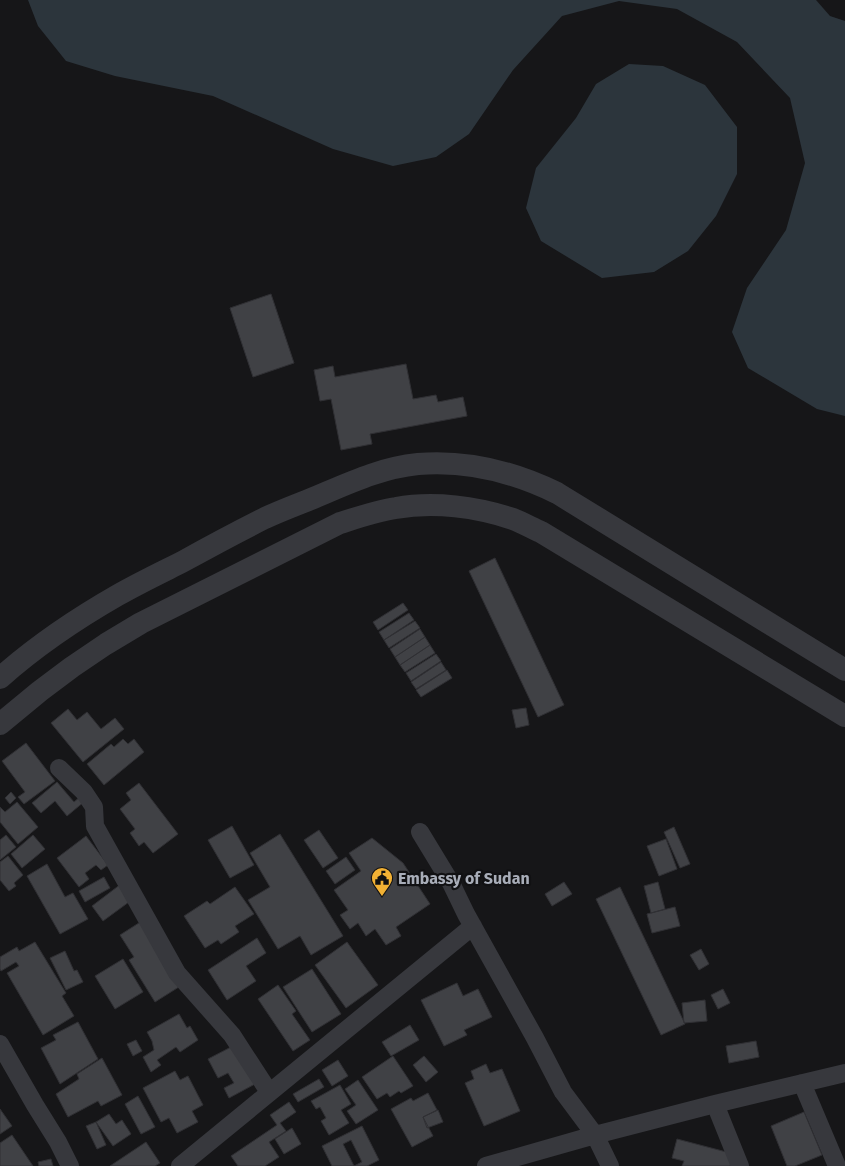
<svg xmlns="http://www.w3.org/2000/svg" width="845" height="1166" font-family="'Fira Sans',sans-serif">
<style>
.water{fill:#2c353c}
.building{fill:#404145;stroke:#303034}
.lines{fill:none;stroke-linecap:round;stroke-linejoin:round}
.minor{stroke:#37383d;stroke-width:18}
.tertiary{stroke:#37383d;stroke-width:22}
.labels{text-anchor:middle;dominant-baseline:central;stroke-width:4.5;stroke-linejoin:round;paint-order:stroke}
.poi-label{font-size:16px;font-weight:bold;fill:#a8adb8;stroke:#111113;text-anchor:start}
</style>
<rect width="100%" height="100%" fill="#161618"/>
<path class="water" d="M28 0H816L830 16 845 21V416L817 409 748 368 732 332 747 288 786 230 805 163 790 98 737 42 677 9 619 1 562 16 513 70 469 134 436 157 393 166 333 149 213 96 115 76 66 61 38 26Z
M629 64 663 66 705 85 737 127V174L716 216 688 251 654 272 602 278 541 241 526 208 536 168 576 118 596 84Z"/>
<path class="building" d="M271 294 294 363 253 377 230 308Z
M406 364 413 399 436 395 438 402 463 397 467 416 370 434 372 444 341 450 331 399 320 401 314 370 333 366 335 377Z
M495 558 564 705 538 717 469 571Z
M403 603 408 610 378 630 373 622Z
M409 613 414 620 384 640 379 632Z
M415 621 420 628 389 648 384 640Z
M420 629 425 637 395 657 390 649Z
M425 637 430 645 400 665 395 657Z
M430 645 435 653 405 672 400 665Z
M436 654 441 661 411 681 406 673Z
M441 662 446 670 416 689 411 682Z
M447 670 452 678 421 697 416 690Z
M526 708 529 725 516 728 512 710Z
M68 709 77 720 87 712 101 729 115 718 124 729 83 762 51 723Z
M123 739 128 744 134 739 144 752 104 785 87 764 111 744 114 747Z
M26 743 55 781 24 804 18 797 25 792 2 761Z
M57 782 74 802 81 796 85 801 67 816 55 801 41 813 32 803Z
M139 783 178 834 153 853 144 842 139 846 130 833 135 829 120 809 131 800 126 793Z
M11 792 16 798 10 804 5 798Z
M17 802 38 827 18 844 0 822V807L5 812Z
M232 826 254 865 230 878 208 840Z
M674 827 690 864 680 868 664 832Z
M319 830 338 858 323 868 304 840Z
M280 834 343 936 311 955 300 936 278 949 248 900 270 887 250 853Z
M6 835 16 847 0 860V840Z
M33 835 45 849 22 868 11 854Z
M86 836 108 865 101 870 96 865 85 873 89 879 79 887 57 858Z
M372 838 403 863 430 904 396 927 401 936 386 945 375 929 366 936 358 923 350 929 340 915 348 910 334 890 361 871 349 853Z
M666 839 677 869 659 876 647 846Z
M8 856 23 875 14 883 16 886 9 891 0 880V862Z
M346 857 355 870 335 884 326 871Z
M47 864 65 897 73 893 88 919 60 934 27 876Z
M104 877 110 888 85 902 79 891Z
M564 882 572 894 552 906 545 894Z
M658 882 665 909 651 913 644 886Z
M121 884 133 899 103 921 92 906Z
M235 887 254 914 235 926 239 932 221 944 218 940 205 948 184 916 207 901 210 904Z
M620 887 685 1024 661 1035 596 899Z
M675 907 680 926 652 933 647 914Z
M142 921 182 985 155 1002 129 960 134 957 120 935Z
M257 938 266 953 246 966 256 981 227 1000 208 970Z
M35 942 66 993 62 996 74 1016 43 1035 7 973 19 966 16 962 1 971 0 969V957L17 947 19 951Z
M347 942 378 985 346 1008 315 965Z
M701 949 709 964 699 970 690 955Z
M65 951 74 971 77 970 83 982 66 990 50 958Z
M123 959 143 992 115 1009 95 976Z
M312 969 341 1014 312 1032 283 987Z
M457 983 463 996 478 989 492 1017 464 1030 467 1035 444 1046 421 1000Z
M278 985 296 1011 292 1014 310 1040 293 1051 258 999Z
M723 989 730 1003 718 1009 711 995Z
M705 1000 707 1021 684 1023 682 1003Z
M179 1014 187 1028 190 1026 198 1040 180 1052 176 1047 157 1060 161 1065 151 1072 143 1057 154 1050 152 1041 147 1032Z
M78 1022 98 1059 60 1084 41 1048 56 1040 53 1035Z
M410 1025 419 1040 391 1056 382 1042Z
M136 1040 142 1051 133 1056 127 1044Z
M756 1041 759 1057 729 1063 726 1046Z
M233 1046 255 1084 229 1098 224 1088 234 1083 228 1073 218 1078 208 1059Z
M393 1056 413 1086 401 1093 399 1091 390 1097 387 1093 377 1099 362 1077Z
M424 1056 438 1072 426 1082 413 1065Z
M102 1058 122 1095 101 1106 98 1101 68 1117 56 1094 79 1079 77 1074Z
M338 1060 348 1076 332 1086 322 1070Z
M486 1064 490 1073 502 1069 520 1111 484 1126 465 1083 474 1079 471 1071Z
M175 1071 180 1080 188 1076 203 1105 192 1111 198 1122 177 1133 169 1118 161 1122 143 1088Z
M319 1079 324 1087 298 1102 293 1094Z
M358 1080 378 1110 356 1124 347 1111 356 1105 345 1089Z
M340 1085 351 1104 341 1110 349 1123 329 1135 321 1121 326 1118 320 1107 316 1109 311 1101Z
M428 1093 437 1110 423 1117 433 1136 412 1147 391 1109 411 1098 413 1101Z
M138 1096 155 1127 141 1134 125 1104Z
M289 1102 296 1112 280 1123 286 1131 269 1142 279 1157 265 1166H238L231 1156 277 1125 270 1115Z
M0 1109 12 1126 0 1134Z
M438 1110 443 1122 427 1128 423 1117Z
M804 1112 822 1155 795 1166H787L771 1126Z
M109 1114 116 1124 122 1120 131 1134 113 1146 96 1122Z
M96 1122 106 1145 97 1149 86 1126Z
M362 1126 379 1160 367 1166H354L362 1162 351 1140 343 1144 354 1166H332L322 1146Z
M292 1128 301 1144 284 1154 275 1139Z
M12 1135 33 1166H0V1143Z
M677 1139 734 1154 730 1166H682L684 1161 672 1158Z
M146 1142 160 1163 155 1166H110Z
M51 1159 53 1166H39L38 1162Z"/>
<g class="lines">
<path class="minor" d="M59 768 84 792 94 807 95 826 177 973 232 1035 269 1092
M420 832 451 883 466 914 535 1038 563 1092 595 1135 610 1166
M0 1044 35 1105 58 1142 70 1166
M802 1083 837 1166
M715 1104 740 1166
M180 1166 473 926
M486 1166 595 1135 715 1104 845 1073"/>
<path class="tertiary" d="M0 678C36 646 76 619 118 595 139 583 160 573 182 562 209 547 237 532 265 518 280 511 296 505 311 499 347 484 379 468 418 464 467 460 514 472 557 493L845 670
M0 724 40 691 72 667 106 644 141 623 340 523C359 517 377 511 396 508 434 501 477 507 513 519 523 523 532 528 541 532L845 716"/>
</g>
<defs>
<g id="civic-pin" transform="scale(1.125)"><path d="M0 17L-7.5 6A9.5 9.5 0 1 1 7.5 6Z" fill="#f2b134" stroke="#111113"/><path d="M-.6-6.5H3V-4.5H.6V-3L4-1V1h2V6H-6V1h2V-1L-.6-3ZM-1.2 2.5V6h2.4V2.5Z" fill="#111"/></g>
</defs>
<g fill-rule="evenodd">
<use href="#civic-pin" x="382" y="878"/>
</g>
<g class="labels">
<g class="poi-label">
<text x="398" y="878">Embassy of Sudan</text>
</g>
</g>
</svg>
